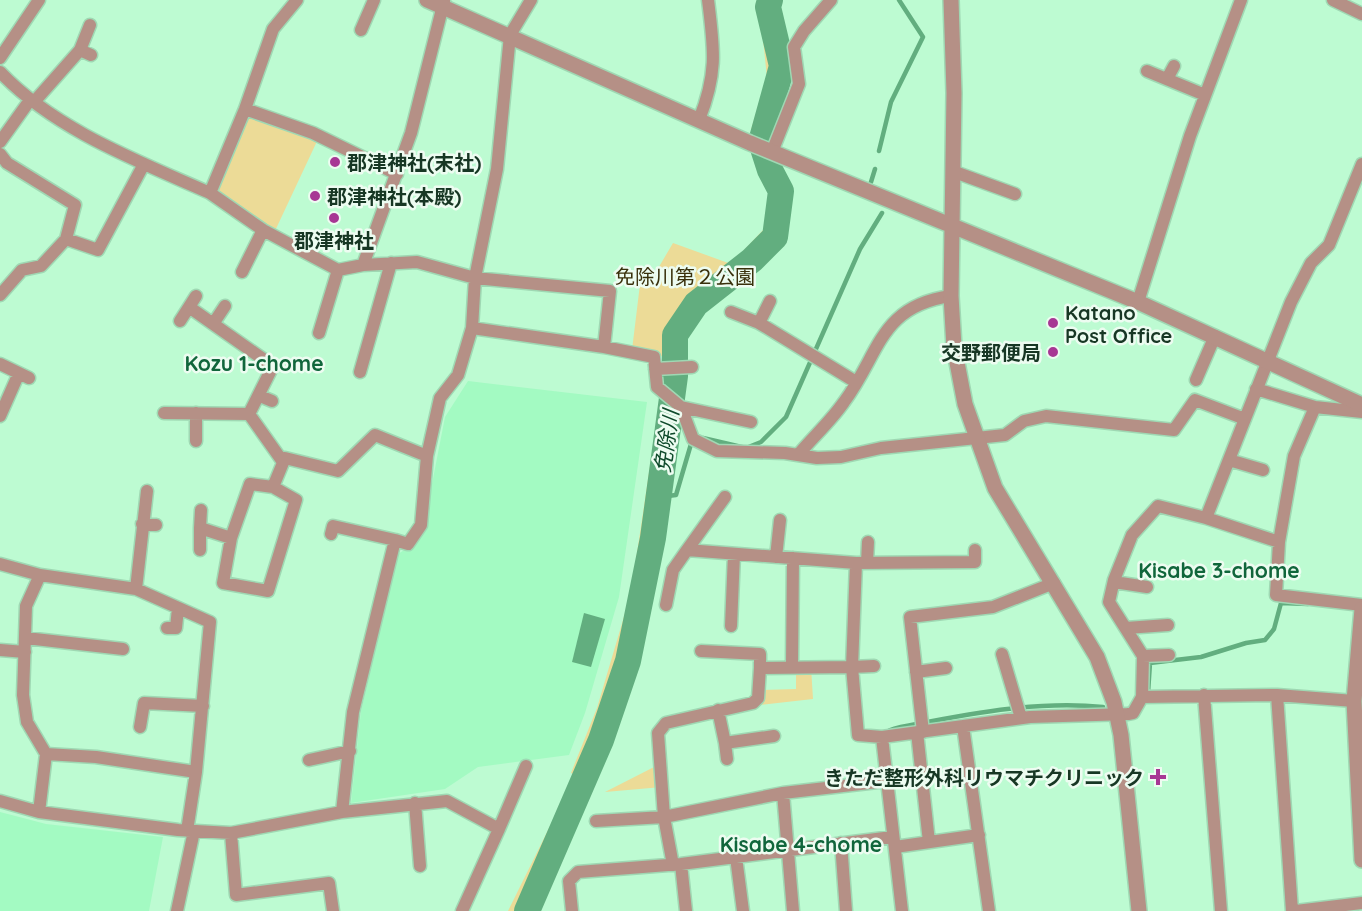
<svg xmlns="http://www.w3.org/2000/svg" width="1362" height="911" font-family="Quicksand,'Noto Sans JP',sans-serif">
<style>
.built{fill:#a3fac2}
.green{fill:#ecdb97}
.water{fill:#62ae7f}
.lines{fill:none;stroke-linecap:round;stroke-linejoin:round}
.stream{stroke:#62ae7f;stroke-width:4.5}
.river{stroke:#62ae7f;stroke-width:26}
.minor-casing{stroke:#9fd8b3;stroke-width:15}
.tertiary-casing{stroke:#9fd8b3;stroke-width:18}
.minor{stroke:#b59086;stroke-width:12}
.tertiary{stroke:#b59086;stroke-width:15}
.poi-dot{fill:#a73794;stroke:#edfcf1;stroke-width:2}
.labels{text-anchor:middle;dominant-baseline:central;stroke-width:5;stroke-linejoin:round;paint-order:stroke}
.poi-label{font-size:20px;font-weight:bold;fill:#173724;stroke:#edfcf1;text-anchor:start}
.park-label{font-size:20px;fill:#39300b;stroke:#edfcf1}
.neighbourhood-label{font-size:21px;font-weight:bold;fill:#10663b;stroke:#edfcf1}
.water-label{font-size:21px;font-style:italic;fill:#0f4a2b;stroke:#edfcf1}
</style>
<rect width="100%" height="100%" fill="#bdfbd2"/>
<path class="built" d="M468 381 647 402 619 597 585 713 569 755 478 767 445 789 351 803 361 711 398 554 409 547 424 525 445 417Z
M0 812 46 824 163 837 149 911H0Z"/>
<path class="green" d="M759 0H767L766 6C771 33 782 63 774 89 769 105 762 117 759 133L751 130 767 78Z
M245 109 319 137 274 233 210 193Z
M758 167 766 170 779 190 772 235 750 259 696 302 672 334 670 358 632 350 641 276 653 277 673 243 731 264 764 229 770 204V184Z
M664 406 668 408C657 493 647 579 625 661 614 701 598 740 582 778L571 773 597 708 631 593 655 433 658 434Z
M796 667H811L813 699 759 705 760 690 796 689Z
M656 766 662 787 605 792Z
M557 812 567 816 522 911H508Z"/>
<path class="water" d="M584 613 605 619 591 667 572 662Z"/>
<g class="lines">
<path class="stream" d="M879 151 891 102 923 37 899 0
M871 182 875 169
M703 438 746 448 761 442 786 417 860 249 882 213
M659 497 676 495 691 444
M1148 693 1150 663 1201 657 1246 643 1265 640 1274 629 1281 603 1308 604
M887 732C893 727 908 726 917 724 978 712 1041 701 1103 707"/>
<path class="river" d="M527 911 601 740 628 661 653 538 675 376V335L696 304 752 260 775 237 781 191 770 170 761 142 782 66 768 7 770 0"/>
<g class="minor-casing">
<path id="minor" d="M297 0 273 29 245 109 210 193 263 230 338 270 363 265
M1333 0 1362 14
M444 1 411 133 363 265 417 262 475 278 610 291 604 347 472 328
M361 30 374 0
M80 50 91 55
M0 58 39 0
M1147 71 1205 95
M0 72C55 130 138 161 210 193
M1167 79 1174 66
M34 102 80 50 90 25
M245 109 313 133 397 174
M699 120C718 72 714 49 708 0
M0 142 30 100
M772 152 799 84 794 47 804 31 831 0
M0 154 7 163 75 205 66 239
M952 171 1015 194
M242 272 263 230
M0 295 22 270 41 266 66 239 98 250 144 164
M196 296 189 307 273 366 249 414 283 462
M1138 302 1190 136 1241 0
M731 312 759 323 856 382
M180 321 189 307
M759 323 770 301
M213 324 225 306
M319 333 338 270
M604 347 654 357 657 387 681 407 751 422
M0 364 29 378
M655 369 692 367
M360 372 391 263
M1196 380 1215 336
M1256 389 1315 407
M260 396 272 401
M681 407 693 439 717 451 785 453 817 458 841 457 881 448 1005 435 1024 421 1046 416 1174 430 1195 400 1245 419
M1362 412 1315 407 1294 456 1279 542 1276 595 1362 605
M164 413 249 414
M196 413V441
M0 416 19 373
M798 455C813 437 831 421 844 402 880 354 879 306 951 296
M1229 460 1263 470
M273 487 296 500 268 591 223 583 231 538 250 484 273 487 285 458 338 471 375 435 427 456
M725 497 687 550 856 563
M1206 518 1279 542
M142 524 156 525
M200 528 201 510
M331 534 333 526 395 540
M200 550V528L231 538
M776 557 780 520
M867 563 868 542
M0 564 40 575
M1114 582 1147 587
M136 589 147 491
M666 605 673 570 687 550
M731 626 734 554
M167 628H176L178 608
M1126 628 1168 625
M26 638 123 649
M0 650 25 652
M701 651 760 654V668
M1002 654 1021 718
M1143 656 1169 655
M792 665 793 558
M874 666 852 667 856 563 975 562V550
M916 672 946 668
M1204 695 1221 911
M1277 695 1292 911
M1142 697 1143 656 1109 602 1114 580 1132 535 1158 506 1206 518 1291 302 1311 263 1329 245 1362 164
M718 710 725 743 774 736
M963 726 989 911
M140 727 144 703 203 706
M917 732 929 842
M923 732 910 617 993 607 1054 583
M725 743 727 759
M46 754 96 757 196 772
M309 760 350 751
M783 793 793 911
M0 801 39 812 178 830 231 833 342 812
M415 803 420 866
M39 812 46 754 27 722 23 695 26 606 40 575 136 589 210 622 196 772 187 831
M596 821 664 817 658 733 666 723 753 703 758 698 760 668 852 667 858 735 882 737
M499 829 526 766
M231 833 236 895 329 883 333 911
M841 843 846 911
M895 847 979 835
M736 857 743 911
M681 864 686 911
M673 865 664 817 783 793 886 781
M177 911 194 831
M462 911 499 829 447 801 342 812 353 712 395 540 408 544 421 525 427 456 440 398 458 375 472 328 475 278 497 169 510 35 531 0
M572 911 569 881 578 872 681 864 892 837
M902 911 882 737 1030 717 1128 714 1133 713 1142 697 1277 695 1354 701
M1296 911 1362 903"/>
</g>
<g class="tertiary-casing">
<path id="tertiary" d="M427 0 750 143 1138 302 1362 405
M951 0 954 93 951 296 954 347 965 404 995 488 1097 657 1114 702 1121 735 1139 911
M1362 609 1354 701 1362 860"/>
</g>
<use href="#minor" class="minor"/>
<use href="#tertiary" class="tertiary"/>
</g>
<g class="poi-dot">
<circle cx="335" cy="162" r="6"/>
<circle cx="315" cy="196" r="6"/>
<circle cx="334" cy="218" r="6"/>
<circle cx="1053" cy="323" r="6"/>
<circle cx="1053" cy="352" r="6"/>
<path d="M1155 768h6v6h6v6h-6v6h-6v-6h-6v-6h6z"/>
</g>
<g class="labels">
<g class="poi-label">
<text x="347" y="162">郡津神社(末社)</text>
<text x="327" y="196">郡津神社(本殿)</text>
<text x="334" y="240" text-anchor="middle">郡津神社</text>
<text x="1065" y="312">Katano<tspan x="1065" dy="23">Post Office</tspan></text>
<text x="1041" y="352" text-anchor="end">交野郵便局</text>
<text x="1144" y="777" text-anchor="end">きただ整形外科リウマチクリニック</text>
</g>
<g class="park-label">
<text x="685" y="276">免除川第２公園</text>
</g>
<g class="neighbourhood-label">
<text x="254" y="363">Kozu 1-chome</text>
<text x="1219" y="570">Kisabe 3-chome</text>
<text x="801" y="844">Kisabe 4-chome</text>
</g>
<g class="water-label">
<text transform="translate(666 441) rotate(-82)">免除川</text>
</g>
</g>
</svg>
